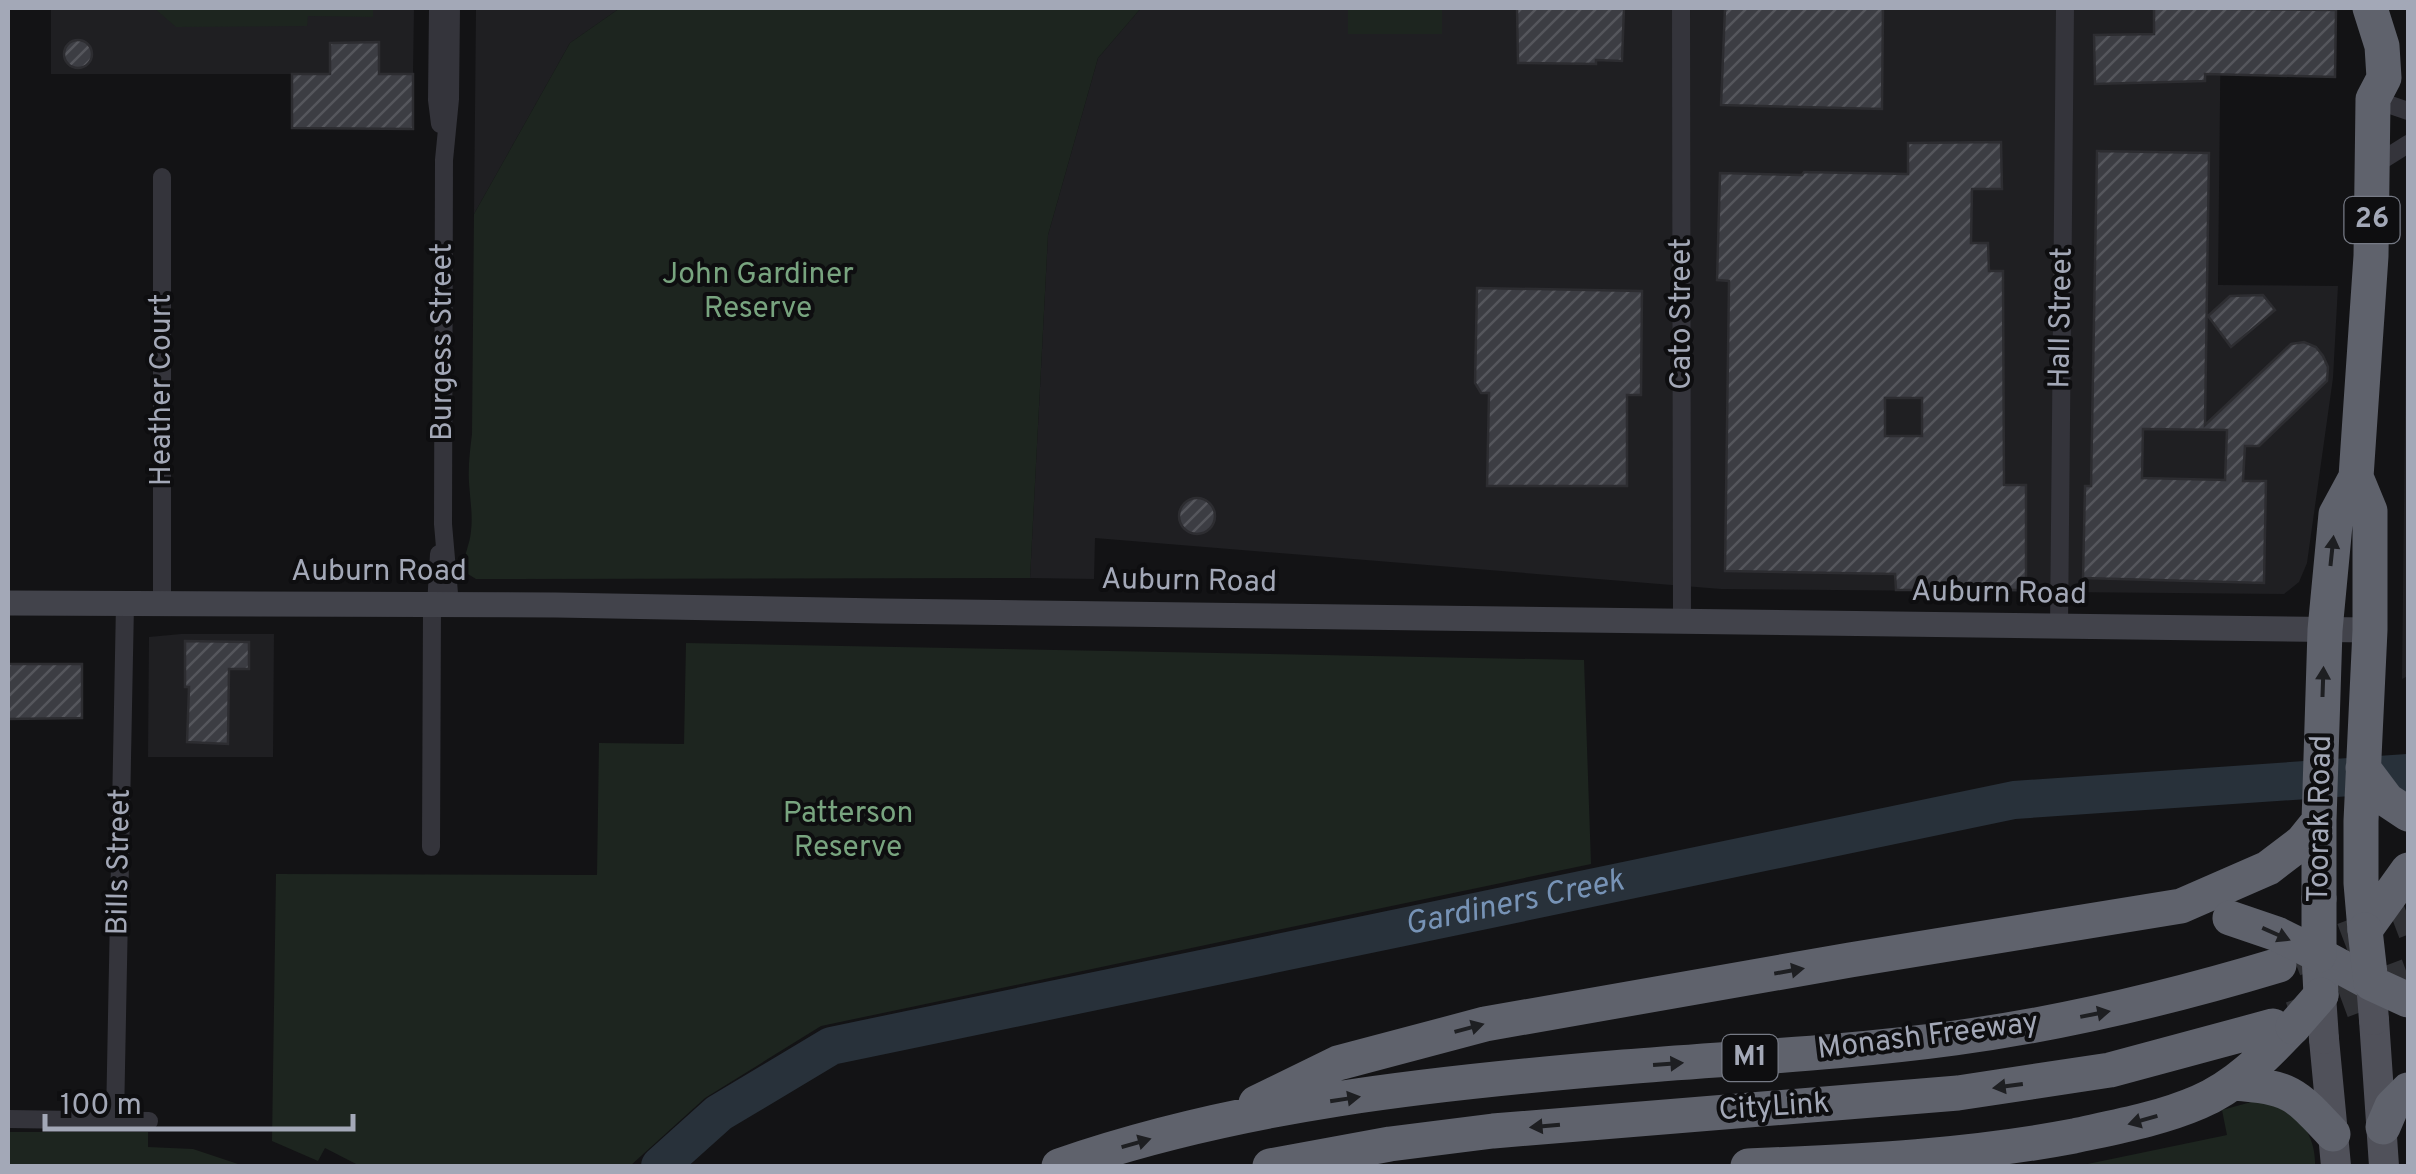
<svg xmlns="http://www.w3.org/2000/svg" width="2416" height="1174" font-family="Overpass,sans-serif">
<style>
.built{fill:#1f1f22}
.park{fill:#1d251f}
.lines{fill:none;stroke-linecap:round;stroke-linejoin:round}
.river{stroke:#28313a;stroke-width:38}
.building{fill:url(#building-hatch);stroke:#2d2d31;stroke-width:2.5;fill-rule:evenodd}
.highway-tunnel{stroke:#303135;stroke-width:35;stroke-dasharray:35 18;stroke-linecap:butt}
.street{stroke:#34343b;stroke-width:18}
.secondary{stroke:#42434b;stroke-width:25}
.primary{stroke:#50515a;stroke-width:30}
.highway{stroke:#5f626c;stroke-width:35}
.primary-bridge{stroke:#50515a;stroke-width:30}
.highway-bridge{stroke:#5f626c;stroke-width:35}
.oneway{fill:#1e1f22}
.labels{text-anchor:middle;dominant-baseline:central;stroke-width:8;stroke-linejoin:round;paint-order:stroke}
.shield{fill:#0e0e10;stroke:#767a85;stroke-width:2.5}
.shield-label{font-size:28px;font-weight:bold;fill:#a3a8b7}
.park-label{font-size:30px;fill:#78a47f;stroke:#0e0e10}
.street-label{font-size:30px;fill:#a3a8b7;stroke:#0e0e10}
.water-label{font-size:32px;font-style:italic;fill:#7793b6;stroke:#0e0e10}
</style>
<defs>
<pattern id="building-hatch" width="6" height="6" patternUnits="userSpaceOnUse" patternTransform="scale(2.5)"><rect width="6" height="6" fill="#3c3d43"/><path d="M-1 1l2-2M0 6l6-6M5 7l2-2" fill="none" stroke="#55565c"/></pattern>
</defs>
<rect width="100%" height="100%" fill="#131315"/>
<path class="built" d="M51 8H414L413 74H51Z
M476 8H620L570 43 474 214Z
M1141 8H2221L2218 285 2338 286 2333 378 2307 563 2299 582 2284 594 1721 589 1095 538 1094 579 1030 578 1048 235 1098 58Z
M2408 158V676L2402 679Z
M181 634H274L273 757H148L149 637Z"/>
<path class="park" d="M154 8H307L308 10 309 8H373V17L308 16 307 26 176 27Z
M620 8H1141L1098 58 1048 235 1030 578 476 579 463 571C463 556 470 545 471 531 473 515 470 499 469 483 468 466 470 450 472 434L474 214 570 43Z
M1348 8H1442V34H1348Z
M686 643 1584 660 1591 864 821 1026 705 1098 630 1166H360L325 1148 318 1161 272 1141 276 874 597 875 599 743 684 744Z
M2255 1101C2264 1103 2278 1105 2287 1110 2306 1122 2316 1144 2315 1166H2078L2227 1135 2222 1110Z
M8 1132H148V1147L193 1149 244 1166H8Z"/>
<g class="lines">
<path class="river" id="s1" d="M660 1166 719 1113 831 1046 2014 800 2408 773"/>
</g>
<path class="building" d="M1517 8H1624L1622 61 1596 60V64L1518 63Z
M1725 8H1883L1882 109 1721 105Z
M2154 8 2336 10 2335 77 2205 74V81L2095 84 2094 35 2154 34Z
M64 54a14 14 0 1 1 28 0a14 14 0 1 1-28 0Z
M379 42V74H413V129L292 128V74H330V43Z
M2001 142 2002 189H1972L1971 243H1988L1989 271H2003L2004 485H2026V590H1896L1895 574 1725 571 1729 281 1717 280 1720 173 1802 175 1804 172 1908 174V143ZM1885 398H1922V436H1885Z
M2097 151 2209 153 2205 425 2291 344 2304 342 2316 347 2323 356 2328 367 2327 381 2259 446H2245L2243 481H2266L2264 583 2083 578 2085 486H2091ZM2143 429 2227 430 2225 480 2142 478Z
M1477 288 1642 291 1641 395H1627V486H1487L1489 393H1481L1475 383Z
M2263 295 2275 310 2231 347 2208 316 2230 296Z
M1179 516a18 18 0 1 1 36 0a18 18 0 1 1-36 0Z
M185 641 249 642V669H229L228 744 187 742 189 687H185Z
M8 664H82V718L8 719Z"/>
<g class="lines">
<path class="highway-tunnel" d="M2294 959 2408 916
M2292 1019 2408 976"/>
<path class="street" d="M438 8 437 100 440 124
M1681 8 1682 621
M2373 99 2408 111
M2373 166 2408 144
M162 177V604
M450 605 443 524 444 160 450 99 451 8
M436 606 439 554
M2059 628 2065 8
M431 847 432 606
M8 1119 149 1121
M115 1120 125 604"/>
<path class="secondary" d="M8 603 556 605 881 611 2370 630"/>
<path class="primary" d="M2374 1020 2384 1166
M2324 1039 2336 1166"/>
<path class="highway" d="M2356 477 2370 511V630L2361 821V883L2365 930
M2363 768 2387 800 2408 814
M2319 899V821L2325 630 2336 514 2356 477 2371 256 2373 99 2384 78 2382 46 2370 8
M2365 930 2408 870
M2321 995 2319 955 2371 983
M2233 1083C2290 1087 2295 1093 2333 1134
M1256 1103 1338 1063 1485 1024 1850 960 2181 906 2268 868 2302 842 2319 821
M2383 1127 2392 1106 2408 1090
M1059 1166C1240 1103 1434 1083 1624 1067 1734 1058 1845 1053 1955 1038 2065 1023 2173 997 2279 965
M1270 1166 1390 1144 1493 1131 1958 1093 2110 1070 2273 1026
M1748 1166C1861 1161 1963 1157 2074 1136 2115 1127 2160 1119 2199 1102 2237 1086 2265 1056 2293 1027"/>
<path class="primary-bridge" d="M2371 983 2374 1020
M2321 995 2324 1039"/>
<path class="highway-bridge" d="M2230 918 2277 934 2319 955V899
M2365 930 2371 983 2408 1000
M2293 1027 2321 995"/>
</g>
<defs><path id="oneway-solid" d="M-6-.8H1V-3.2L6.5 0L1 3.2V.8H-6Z" transform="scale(2.5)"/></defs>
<g class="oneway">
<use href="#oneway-solid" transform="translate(2332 551) rotate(-84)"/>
<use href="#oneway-solid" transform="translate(2323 682) rotate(-88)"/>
<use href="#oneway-solid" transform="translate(2276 934) rotate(24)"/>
<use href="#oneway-solid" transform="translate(1789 971) rotate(-10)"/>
<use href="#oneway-solid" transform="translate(2095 1014) rotate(-11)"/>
<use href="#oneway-solid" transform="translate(1469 1028) rotate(-15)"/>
<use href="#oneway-solid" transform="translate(1668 1064) rotate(-4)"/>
<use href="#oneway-solid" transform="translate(2008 1086) rotate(172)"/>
<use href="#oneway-solid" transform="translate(1345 1099) rotate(-9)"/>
<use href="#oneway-solid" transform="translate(2143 1120) rotate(164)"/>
<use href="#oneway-solid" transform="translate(1545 1126) rotate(175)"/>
<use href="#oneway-solid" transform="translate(1136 1143) rotate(-16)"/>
</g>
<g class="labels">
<g class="shield">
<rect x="2344.5" y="197" width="55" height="46" rx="8"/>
<rect x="1722.5" y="1035" width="55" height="46" rx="8"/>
</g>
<g class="shield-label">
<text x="2372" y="220">26</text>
<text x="1750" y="1058">M1</text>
</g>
<g class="park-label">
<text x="758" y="275">John Gardiner<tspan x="758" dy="34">Reserve</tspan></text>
<text x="848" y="814">Patterson<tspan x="848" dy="34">Reserve</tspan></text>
</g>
<g class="street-label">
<text transform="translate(1682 314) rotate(-90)">Cato Street</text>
<text transform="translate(2062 318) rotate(-89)">Hall Street</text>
<text transform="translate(443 342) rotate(-90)">Burgess Street</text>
<text transform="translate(162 390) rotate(-90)">Heather Court</text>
<text x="379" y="572">Auburn Road</text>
<text transform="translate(1189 582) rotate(1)">Auburn Road</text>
<text transform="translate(1999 594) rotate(1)">Auburn Road</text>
<text transform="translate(2321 819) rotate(-89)">Toorak Road</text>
<text transform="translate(120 862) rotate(-89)">Bills Street</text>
<text transform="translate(1928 1037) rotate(-7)">Monash Freeway</text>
<text transform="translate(1774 1108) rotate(-4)">CityLink</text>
</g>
<g class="water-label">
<text stroke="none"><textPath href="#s1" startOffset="908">Gardiners Creek</textPath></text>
</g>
</g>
<rect width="2416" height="1174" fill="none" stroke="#a3a8b7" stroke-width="20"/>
<path d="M45 1114v15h308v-15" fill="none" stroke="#a3a8b7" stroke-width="5"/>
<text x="60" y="1114" font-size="30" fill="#a3a8b7" stroke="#0e0e10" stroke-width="8" paint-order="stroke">100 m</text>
</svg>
